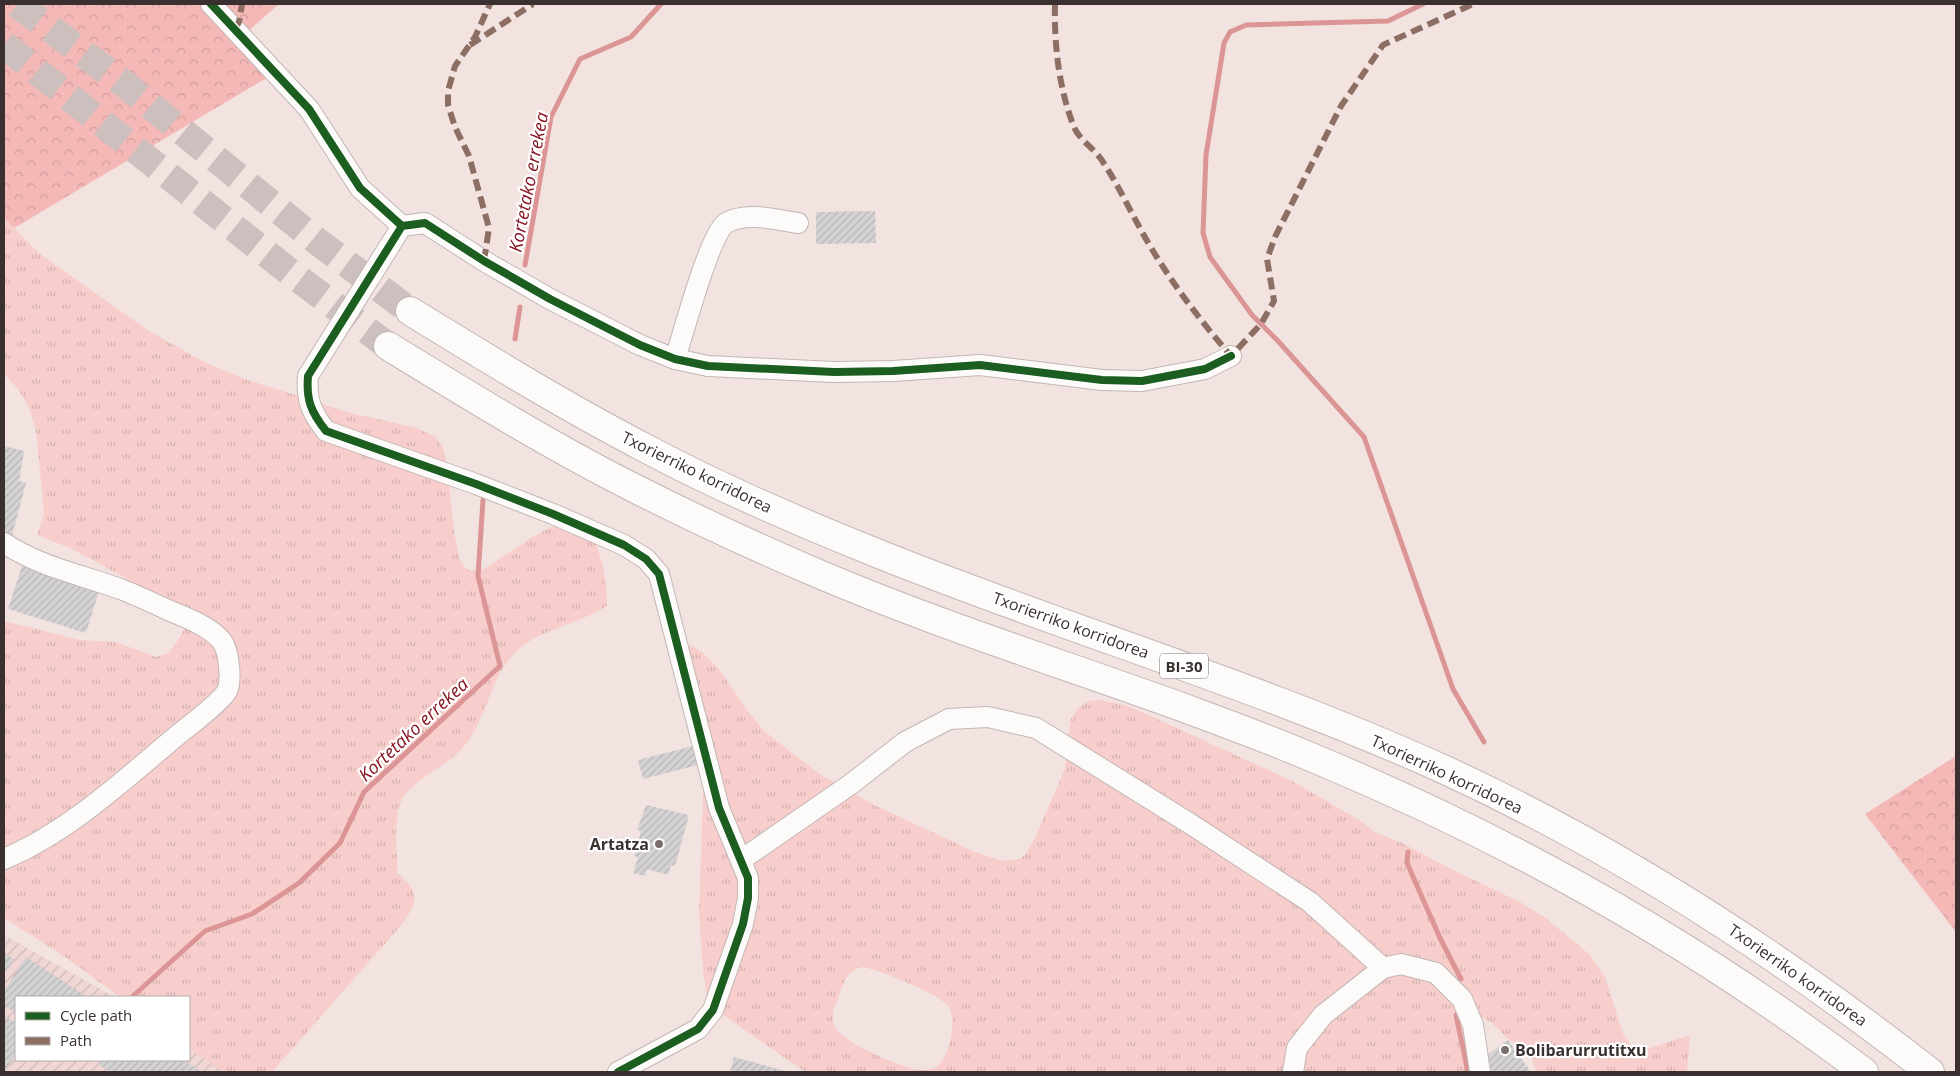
<svg xmlns="http://www.w3.org/2000/svg" width="1960" height="1076" font-family="'Open Sans',sans-serif">
<style>
.industrial{fill:url(#industrial-furrows)}
.grass{fill:url(#grass-tufts);fill-rule:evenodd}
.forest{fill:url(#forest-crowns)}
.lines{fill:none;stroke-linecap:round;stroke-linejoin:round}
.stream{stroke:#db9594;stroke-width:5}
.building{fill:url(#building-hatch)}
.highway-tunnel{stroke:#cdbfbd;stroke-width:28;stroke-dasharray:28 14;stroke-linecap:butt}
.minor-casing{stroke:#c2b6b6;stroke-width:22}
.highway-casing{stroke:#c2b6b6;stroke-width:30}
.minor{stroke:#fdfbfa;stroke-width:20}
.highway{stroke:#fdfbfa;stroke-width:28}
.quiet{stroke:#8d6e63;stroke-width:6;stroke-dasharray:12 6;stroke-linecap:butt}
.cycleway-casing{stroke:#fff;stroke-width:11}
.cycleway{stroke:#1b5e20;stroke-width:8}
.poi-dot{fill:#7a6f6d;stroke:#fff;stroke-width:2}
.labels{text-anchor:middle;dominant-baseline:central;stroke-width:4.5;stroke-linejoin:round;paint-order:stroke}
.shield{fill:#fff;stroke:#756e6d;stroke-width:1}
.shield-label{font-size:15px;font-weight:bold;fill:#3a302f}
.street-label{font-size:16px;fill:#3a302f;stroke:#fff}
.poi-label{font-size:16px;font-weight:bold;fill:#3a302f;stroke:#fff;text-anchor:end}
.water-label{font-size:18px;font-style:italic;fill:#871522;stroke:#fff}
</style>
<defs>
<pattern id="industrial-furrows" width="10" height="10" patternUnits="userSpaceOnUse" patternTransform="scale(1.25)"><rect width="10" height="10" fill="#f0d7d5"/><path d="M-1 1l2-2M0 10L10 0M9 11l2-2" fill="none" stroke="#cfb9b7"/></pattern>
<pattern id="grass-tufts" width="24" height="20" patternUnits="userSpaceOnUse" patternTransform="scale(1.25)"><rect width="24" height="20" fill="#f7cecb"/><path d="M3 7l-1-3M5 7V3M7 7l1-3M15 17l-1-3M17 17v-4M19 17l1-3" fill="none" stroke="#d4b1af"/></pattern>
<pattern id="forest-crowns" width="20" height="18" patternUnits="userSpaceOnUse" patternTransform="scale(1.25)"><rect width="20" height="18" fill="#f4b8b6"/><path d="M2 6a3 3 0 1 1 6 0M12 15a3 3 0 1 1 6 0" fill="none" stroke="#d29e9d"/></pattern>
<pattern id="building-hatch" width="6" height="6" patternUnits="userSpaceOnUse" patternTransform="scale(1.25)"><rect width="6" height="6" fill="#d5d2d4"/><path d="M-1 1l2-2M0 6l6-6M5 7l2-2" fill="none" stroke="#b8b5b6"/></pattern>
</defs>
<rect width="100%" height="100%" fill="#f2e3e1"/>
<path class="industrial" d="M4 935 115 997H16V1060H189V1046L228 1072H4Z"/>
<path class="grass" d="M4 218 40 254 149 331 202 361 245 379 314 401 346 412 416 428 436 437 444 450 447 464 454 532 460 561 466 569 472 571 484 569 534 536 555 525 594 540C603 561 607 582 607 606 581 623 542 629 519 649 491 673 488 716 466 744 450 765 415 778 403 798 392 816 398 851 397 873 424 894 416 906 398 929L272 1072H225L189 1049V997H120L62 955 4 918V621L80 640 116 642 156 657 168 653 177 642 185 627 179 607 70 548 37 535 44 514 36 430 28 405 17 388 4 374Z
M689 644 703 653 719 669 747 710 764 731 821 775 874 805 975 852 1002 861 1019 859 1025 855 1033 842 1065 769 1069 730 1071 719 1078 708 1089 701 1099 700 1124 705 1144 713 1292 781 1359 820 1375 832 1402 843 1453 870 1520 902 1544 917 1576 943 1590 955 1605 977 1623 1034 1633 1047 1641 1049 1650 1048 1690 1035 1687 1072H1536L1532 1058 1527 1052 1507 1038 1492 1023 1478 1015 1476 1072H805L719 1012 712 1005 707 996 703 972 699 912 704 765 688 656ZM862 967C880 970 938 993 948 1006 958 1019 949 1062 934 1068 929 1070 924 1070 919 1070 901 1067 843 1043 835 1027 829 1016 837 1001 841 990 845 979 850 969 862 967Z"/>
<path class="forest" d="M4 4H279L247 32 275 73 14 228 4 218Z
M1956 756V932L1865 814Z"/>
<g class="lines">
<path class="stream" d="M1423 4 1388 21 1246 25 1230 32 1224 43 1206 155 1203 233 1210 257 1252 315 1278 341 1364 437 1453 689 1484 742
M525 265 551 117 580 59 631 37 661 4
M515 339 520 307
M1408 852 1407 863 1440 938 1461 979
M133 996 205 931 252 914 299 883 340 843 364 792 500 666 478 576 483 500
M1456 1015 1468 1072"/>
</g>
<path class="building" d="M875 211 876 243 816 244V212Z
M4 446 24 451 19 481 26 483 11 540 4 535Z
M23 563 99 591 86 633 8 609Z
M693 746 698 765 643 779 638 760Z
M646 805 689 815 675 866 671 865 668 875 647 869 645 876 633 873 638 857 634 856 641 831 637 830Z
M4 953 14 959 4 974Z
M26 957 87 997H16V1013L4 1005V991Z
M4 1015 16 1023V1054L4 1072Z
M1508 1040 1531 1072H1491L1482 1059Z
M734 1057 788 1072H730Z
M102 1060H183L202 1072H111L99 1065Z"/>
<g class="lines">
<path class="highway-tunnel" d="M17 4 123 83 318 242 410 311
M4 45 291 273 388 346"/>
<g class="minor-casing">
<path id="minor" d="M211 4 309 109 360 188 402 226 425 223 484 261 550 299 640 345 675 359 708 366 834 372 893 371 980 365 1102 380 1142 381 1205 369 1231 356
M402 226 308 376C306 400 311 412 326 431L476 484 553 514 624 545 646 559 659 574 719 808 748 878V898L743 924 713 1010 698 1029 618 1072
M675 359C683 335 709 235 726 223 747 211 776 220 798 223
M4 543C40 567 83 575 123 590 138 596 153 603 168 610 185 617 209 626 221 640 229 649 232 680 227 691 221 702 190 725 179 734 126 778 69 832 4 859
M741 860 851 784 905 742 949 719 988 717 1036 728 1189 823 1310 902 1383 968
M1293 1072 1297 1048 1323 1015 1383 968 1401 964 1436 973 1462 999 1473 1025 1480 1072"/>
</g>
<g class="highway-casing">
<path id="highway" d="M410 311C488 359 566 407 647 449 720 488 797 521 874 552 1062 628 1257 685 1443 769 1617 849 1779 954 1930 1072
M388 346C468 395 549 445 632 487 689 516 747 543 805 568 973 641 1150 689 1318 760 1515 842 1694 943 1864 1072"/>
</g>
<use href="#minor" class="minor"/>
<use href="#highway" class="highway"/>
<path class="quiet" d="M1055 4C1054 45 1059 89 1074 127 1079 139 1093 148 1101 159 1118 184 1131 213 1146 239 1170 281 1199 319 1231 356L1261 324 1274 301 1267 259 1275 237 1341 106 1383 45 1473 4
M235 29 239 22 242 4
M470 45 533 4
M484 261 489 228 469 156 455 127 448 105V91L455 66 475 37 490 4"/>
<g class="cycleway-casing">
<path id="cycleway" d="M211 4 309 109 360 188 402 226 425 223 484 261 550 299 640 345 675 359 708 366 834 372 893 371 980 365 1102 380 1142 381 1205 369 1231 356
M402 226 308 376C306 400 311 412 326 431L476 484 553 514 624 545 646 559 659 574 719 808 748 878V898L743 924 713 1010 698 1029 618 1072"/>
</g>
<use href="#cycleway" class="cycleway"/>
</g>
<g class="poi-dot">
<circle cx="659" cy="844" r="5"/>
<circle cx="1505" cy="1050" r="5"/>
</g>
<g class="labels">
<rect class="shield" x="1160" y="653.5" width="48" height="25" rx="4"/>
<g class="shield-label">
<text x="1184" y="666">BI-30</text>
</g>
<g class="street-label">
<text transform="translate(697 472) rotate(26)">Txorierriko korridorea</text>
<text transform="translate(1071 625) rotate(20)">Txorierriko korridorea</text>
<text transform="translate(1447 774) rotate(25)">Txorierriko korridorea</text>
<text transform="translate(1798 975) rotate(35)">Txorierriko korridorea</text>
</g>
<g class="poi-label">
<text x="649" y="844">Artatza</text>
<text x="1515" y="1050" text-anchor="start">Bolibarurrutitxu</text>
</g>
<g class="water-label">
<text transform="translate(528 182) rotate(-79)">Kortetako errekea</text>
<text transform="translate(413 729) rotate(-43)">Kortetako errekea</text>
</g>
</g>
<rect width="1960" height="1076" fill="none" stroke="#3a302f" stroke-width="10"/>
<rect x="15" y="996" width="175" height="65" fill="#ffffff" stroke="#b0acac"/>
<rect x="25" y="1012" width="25" height="8" fill="#1b5e20" stroke="#b0acac"/>
<text x="60" y="1021" font-size="15" fill="#3a302f">Cycle path</text>
<rect x="25" y="1037" width="25" height="8" fill="#8d6e63" stroke="#b0acac"/>
<text x="60" y="1046" font-size="15" fill="#3a302f">Path</text>
</svg>
